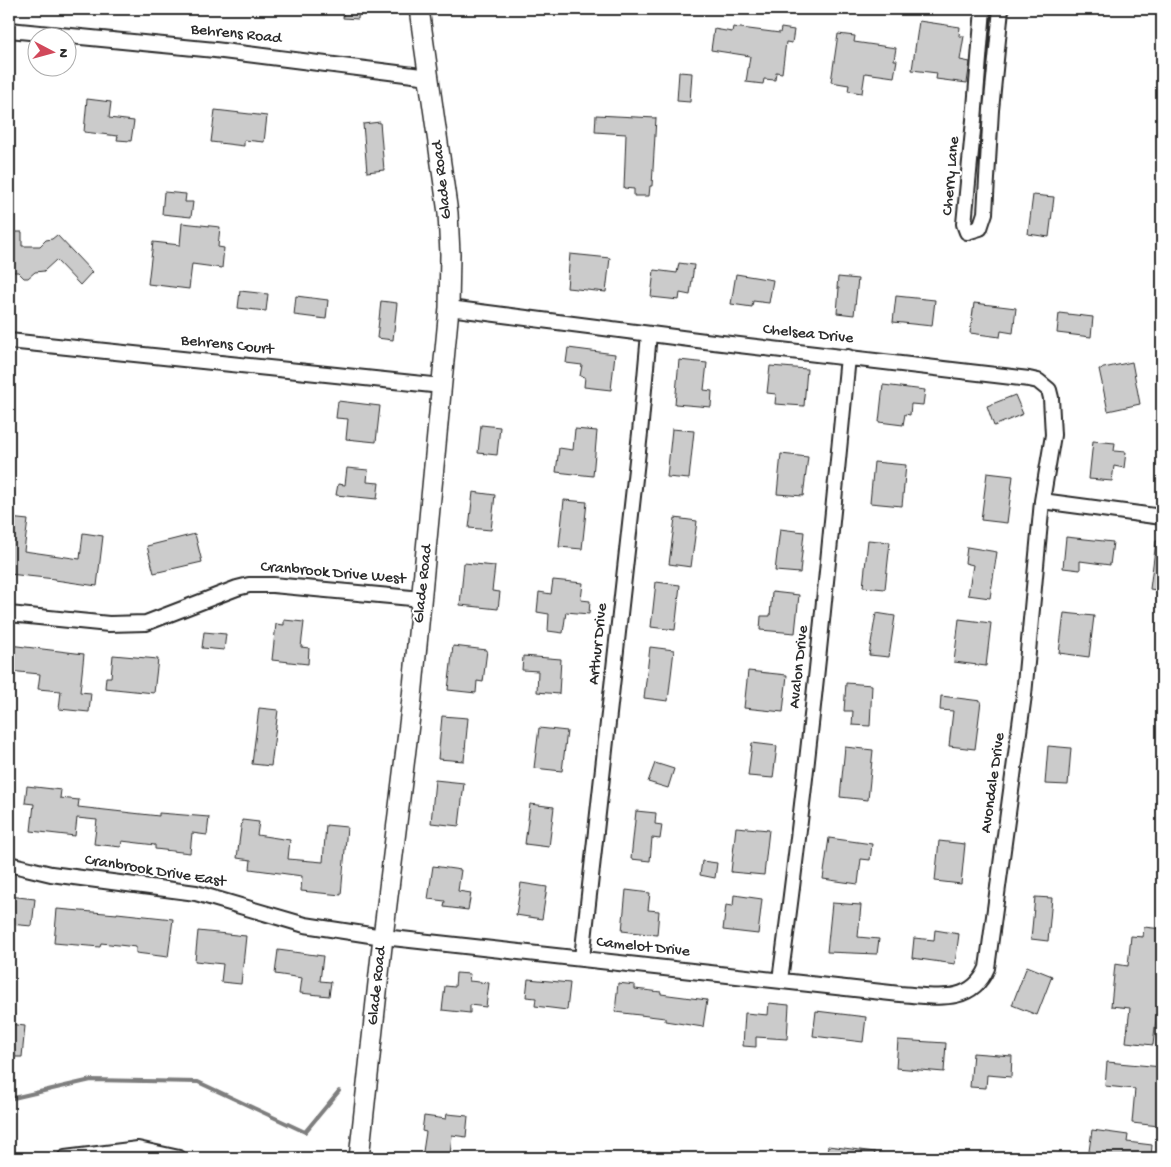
<svg xmlns="http://www.w3.org/2000/svg" width="1171" height="1167" font-family="'Gochi Hand',sans-serif">
<style>
.lines{fill:none;stroke-linecap:round;stroke-linejoin:round}
.stream{stroke:#7e7e7e;stroke-width:4}
.building{fill:#cbcbcb;stroke:#2b2b2b}
.minor-casing{stroke:#2b2b2b;stroke-width:18}
.secondary-casing{stroke:#2b2b2b;stroke-width:22}
.minor{stroke:#fff;stroke-width:14}
.secondary{stroke:#fff;stroke-width:19}
.labels{text-anchor:middle;dominant-baseline:central;stroke-width:4;stroke-linejoin:round;paint-order:stroke}
.street-label{font-size:16px;fill:#2b2b2b;stroke:#fff}
</style>
<rect width="100%" height="100%" fill="#fff"/>
<filter id="ink" filterUnits="userSpaceOnUse"><feTurbulence type="fractalNoise" baseFrequency=".02" numOctaves="2"/><feDisplacementMap in="SourceGraphic" scale="10" xChannelSelector="R" yChannelSelector="G"/><feConvolveMatrix kernelMatrix="1 2 1 2 8 2 1 2 1" color-interpolation-filters="sRGB"/></filter>
<g filter="url(#ink)">
<g class="lines">
<path class="stream" d="M9 1099 91 1080 198 1082 305 1132 339 1091"/>
</g>
<path class="building" d="M344 9H359L358 19 343 18Z
M919 21 960 27 959 36H964L960 60 970 62 967 83 936 79 937 73 912 70Z
M733 27 780 33 781 28 794 30 792 43 786 42 782 73 776 72 775 80 764 79 763 84 746 82 750 56 711 50 714 29 732 32Z
M838 34 855 36 854 42 896 48 894 60H897L894 77 865 73 862 93 848 91 849 85 831 82Z
M679 72 692 73 690 102 677 101Z
M87 99 111 102 109 118 134 121 131 141 117 140 118 136 84 132Z
M215 110 267 116 264 142 244 140V146L211 142Z
M596 115 656 118 652 186H650L649 196H634V189L624 188 626 134 595 132Z
M380 122 384 170 367 172 363 124Z
M164 192 186 194 185 202H193L191 217 162 214Z
M1033 195 1054 197 1049 237 1028 234Z
M182 223 220 227 218 247 224 248 222 268 192 264 189 289 148 284 153 242 180 245Z
M9 232H22V246H40L46 240 52 239 57 235 92 272 80 285 56 260 44 271 35 272 28 278H24L18 272H10Z
M570 254 610 258 606 292 567 288Z
M679 263 694 265 690 295 680 293 679 300 651 297 654 270 677 273Z
M736 274 773 280 769 303 753 301 752 307 731 304Z
M838 277 858 279 854 315 837 313 839 288H837Z
M240 291 268 294 266 311 238 308Z
M296 296 328 300 326 319 294 315Z
M896 296 935 300 932 326 893 322Z
M381 301 397 303 393 340 377 338Z
M974 303 1016 308 1013 333 1001 331 1000 337 970 333Z
M1059 313 1093 317 1091 337 1057 333Z
M568 348 615 354 611 390 584 387 585 377 580 376 582 365 566 363Z
M679 360 707 363 704 390 712 391 711 407 675 404Z
M1132 362 1140 404 1108 411 1099 369Z
M770 366 807 369 804 406 775 404 776 394 767 393Z
M883 385 925 390 923 405 911 404 910 415 905 414 903 425 879 422Z
M1015 395 1023 414 994 426 987 406Z
M338 401 380 406 376 442 346 439 348 419 336 418Z
M481 425 500 427 497 455 478 453Z
M575 429 597 431 593 476 556 472 559 448 573 450Z
M672 429 694 431 689 479 667 477Z
M1093 441 1115 443 1114 451 1126 452 1124 468 1114 466 1112 481 1089 479Z
M781 454 808 457 803 496 777 494Z
M874 462 906 465 902 506 870 503Z
M347 468 368 470 367 482 379 483 377 499 336 495 338 484 345 485Z
M987 473 1013 476 1007 523 981 520Z
M473 492 495 495 491 530 469 528Z
M564 500 587 502 582 549 559 547Z
M9 518 28 520 24 551 80 559 83 533 103 536 97 586 55 580V579L9 574Z
M675 518 697 521 691 567 669 564Z
M780 529 804 532 800 573 775 571Z
M195 534 202 562 154 573 147 546Z
M1066 537 1113 542 1110 565 1080 561V570L1063 568Z
M868 540 890 542 885 589 863 587Z
M1156 541H1162V591L1150 589Z
M967 547 997 552 990 598 968 595 973 565 965 563Z
M464 563 495 566 492 591 500 592 498 609 460 605Z
M553 580 583 583 581 600 590 601 589 614 566 612 563 633 548 631 549 614 537 612 539 592 551 594Z
M656 582 680 585 675 630 651 627Z
M772 592 799 595 795 633 760 630 761 616H770Z
M876 613 895 616 889 657 869 655Z
M1064 613 1094 616 1089 657 1059 653Z
M959 619 991 623 986 666 954 662Z
M284 620 304 622 301 647 309 648 308 664 272 660 276 624 284 625Z
M204 632 226 634 224 650 202 648Z
M9 645 84 654 80 692 91 693 89 712 59 709 61 691 38 689 40 674 9 671Z
M453 646 487 650 483 682 477 681 476 693 448 690Z
M650 647 674 650 668 701 644 698Z
M113 655 158 659 154 693 105 688 106 677H111Z
M523 656 561 659 559 694 537 692 538 671 522 670Z
M748 671 787 675 783 712 744 708Z
M846 683 872 685 870 726 852 725 853 711H844Z
M941 696 981 701 975 749 949 746 953 711 940 710Z
M259 708 278 710 271 766 252 764Z
M442 716 468 718 464 761 438 759Z
M539 728 567 731 562 771 534 768Z
M752 743 777 746 773 778 748 776Z
M1048 746 1071 748 1068 785 1045 784Z
M845 747 873 750 868 800 840 797Z
M655 763 674 769 668 788 648 782Z
M435 780 464 783 459 826 431 823Z
M27 786 61 790 60 798 79 800 78 807 159 816V813L209 817 207 835 192 833 190 853 155 849V845L122 841 121 847 94 844 97 820 77 818 75 836 31 831 34 804 25 803Z
M530 804 554 807 549 847 525 844Z
M636 811 656 813 655 824 662 825 660 839 652 838 650 861 631 859Z
M242 820 259 822 257 835 290 840 288 859 323 862 326 825 347 827 341 895 301 891 302 876 250 869 251 860 237 858Z
M736 827 769 830 764 875 731 872Z
M829 838 872 844 870 860 861 859 858 884 823 879Z
M939 841 965 844 961 884 935 881Z
M702 861 717 863 715 878 700 875Z
M433 866 461 870 458 891 471 893 468 910 444 907 445 901 428 899Z
M521 883 547 887 542 919 516 915Z
M626 890 650 893 648 910 659 911 657 935 622 931Z
M734 895 762 899 758 934 723 930 726 905 733 906Z
M9 896 35 899 32 926 9 924Z
M1035 897 1052 898 1048 941 1031 939Z
M832 903 861 905 858 937 879 939 877 954 827 952Z
M57 909 117 914V913L173 919 168 957 136 953V947L101 943 100 947 54 943Z
M1144 927 1162 929V984H1160L1153 1045 1126 1042 1130 1008 1111 1006 1115 964 1128 966 1131 936 1143 937Z
M935 930 959 934 955 964 912 958 914 938 934 940Z
M198 931 246 936 241 984 221 982 223 964 195 961Z
M278 950 323 956 320 981 331 982 329 996 300 993 302 978 275 974Z
M1027 966 1052 976 1037 1015 1012 1005Z
M456 973 470 974 469 981 489 983 486 1007 470 1005V1013L442 1010 445 986 455 987Z
M528 979 570 983 567 1010 535 1006 536 998 526 997Z
M618 983 635 985V989L661 992V994L707 1000 703 1027 665 1021V1018L615 1012Z
M769 1003 789 1005 787 1039 756 1037V1047L743 1046 745 1013 768 1015Z
M816 1011 866 1017 863 1042 813 1036Z
M9 1024 25 1026 22 1057H9Z
M898 1040 946 1043 944 1072 896 1068Z
M973 1053 1012 1056 1011 1077 987 1075 986 1088 970 1087Z
M1107 1062 1162 1067 1159 1126 1132 1123 1135 1089 1105 1086Z
M447 1114 468 1116 466 1137 452 1135 450 1155 443 1154 442 1158H422L426 1132 422 1131 424 1116 446 1119Z
M1092 1130 1128 1135 1127 1142 1152 1145 1151 1158H1088Z
M828 1146 875 1152 874 1158H826Z"/>
<g class="lines">
<g class="minor-casing">
<path id="minor" d="M983 9 974 120 964 224 967 232 980 228 985 213 991 110 1001 9
M9 30 215 50 429 77
M9 341 442 386
M1042 501 1162 517
M9 614 109 624 146 623 237 588 249 585H273L422 599
M9 864 51 874 196 893 305 925 383 937 900 994C933 996 971 1006 987 968L1024 695 1042 501 1053 435 1051 398 1049 390 1038 381 1029 379 705 341 449 308
M582 958 640 433 649 334
M780 980C808 773 828 565 848 357
M65 1158 138 1149 179 1158"/>
</g>
<g class="secondary-casing">
<path id="secondary" d="M359 1158 383 937 411 708 449 308 450 254 448 213 419 9"/>
</g>
<use href="#minor" class="minor"/>
<use href="#secondary" class="secondary"/>
</g>
</g>
<g class="labels">
<g class="street-label">
<text transform="translate(236 35) rotate(6)">Behrens Road</text>
<text transform="translate(952 176) rotate(-85)">Cherry Lane</text>
<text transform="translate(443 180) rotate(-97)">Glade Road</text>
<text transform="translate(808 335) rotate(6)">Chelsea Drive</text>
<text transform="translate(227 346) rotate(6)">Behrens Court</text>
<text transform="translate(333 574) rotate(5)">Cranbrook Drive West</text>
<text transform="translate(424 584) rotate(-84)">Glade Road</text>
<text transform="translate(599 644) rotate(-84)">Arthur Drive</text>
<text transform="translate(800 667) rotate(-84)">Avalon Drive</text>
<text transform="translate(994 783) rotate(-82)">Avondale Drive</text>
<text transform="translate(155 872) rotate(9)">Cranbrook Drive East</text>
<text transform="translate(643 948) rotate(6)">Camelot Drive</text>
<text transform="translate(378 986) rotate(-84)">Glade Road</text>
</g>
</g>
<rect width="1171" height="1167" fill="none" stroke="#fff" stroke-width="30"/>
<rect x="15" y="15" width="1141" height="1137" fill="none" stroke="#2b2b2b" stroke-width="2" filter="url(#ink)"/>
<g transform="translate(52 52) rotate(96)"><circle r="24" fill="#ffffff" stroke="#aaaaaa"/>
<path d="M0-4L9 19L0 12L-9 19Z" fill="#d1495b"/>
<text y="-8" font-size="14" font-weight="bold" text-anchor="middle" fill="#2b2b2b">N</text>
</g>
</svg>
